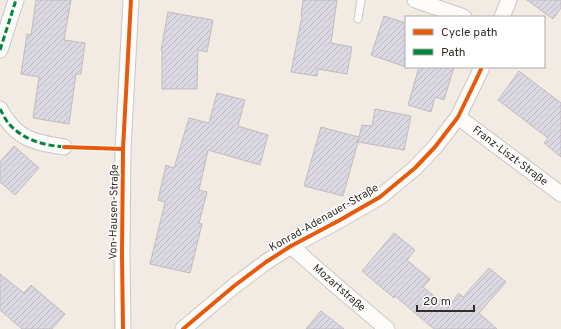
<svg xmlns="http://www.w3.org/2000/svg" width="561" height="329" font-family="Overpass,sans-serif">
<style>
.building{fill:url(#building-hatch);stroke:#c0bdbd}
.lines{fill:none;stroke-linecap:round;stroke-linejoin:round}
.service-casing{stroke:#cbc7c1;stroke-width:9}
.minor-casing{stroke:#cbc7c1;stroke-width:17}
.service{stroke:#fdfcfb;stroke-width:7}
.minor{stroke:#fdfcfb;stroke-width:15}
.quiet{stroke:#00873e;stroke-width:3;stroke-dasharray:6 3;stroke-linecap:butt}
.cycleway-casing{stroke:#fff;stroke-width:6}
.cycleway{stroke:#e8590c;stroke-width:4}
.labels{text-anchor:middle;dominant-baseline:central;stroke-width:3;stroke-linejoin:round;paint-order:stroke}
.street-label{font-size:11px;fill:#322e29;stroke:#fff}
</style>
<defs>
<pattern id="building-hatch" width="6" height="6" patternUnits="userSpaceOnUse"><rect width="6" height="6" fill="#dbd8e2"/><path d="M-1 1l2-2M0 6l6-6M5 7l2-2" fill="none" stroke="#bcbac2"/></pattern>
</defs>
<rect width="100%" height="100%" fill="#f1ebe4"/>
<path class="building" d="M36 0H71L64 40 85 43 81 74H76L69 124 33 118 39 77 21 74 27 34 31 35Z
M303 0H337L331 43 352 47 347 74 318 69 317 76 291 72 302 16 301 15Z
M527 0H561V8L553 19Z
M168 12 213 20 207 52 198 50 197 89H162V50H161Z
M384 16 406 23V67L371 55Z
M419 67H454L444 100 435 97 431 112 408 105Z
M519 71 561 103V157L544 143 548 138 498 100Z
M217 93 245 100 238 126 268 135 260 165 208 150 199 190 207 192 199 223 202 224 190 273 150 264 165 202 158 200 166 165 174 168 189 118 209 123Z
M375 109 411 116 404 150 358 142 359 138 343 196 304 186 321 127 359 137 362 125 372 126Z
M14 146 39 168 15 195 0 182V162Z
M394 233 415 250 407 260 430 279 423 287 448 307 459 293 463 297 489 268 506 282 479 313 497 329H434L395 296 394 298 362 271Z
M0 274 24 293 31 285 65 314 52 329H22L0 310Z
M321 311 344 329H306Z"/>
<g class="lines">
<g class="service-casing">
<path id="service" d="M358 19 361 0"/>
</g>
<g class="minor-casing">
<path id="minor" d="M415 0 464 17
M502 17 509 0
M0 50 16 0
M0 109C16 139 33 142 64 147
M458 117 561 194
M291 246 333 283 387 329
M123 329 122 254 123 149 131 0
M183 329 234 286 266 262 291 246 340 220 380 197 415 168 435 147 458 117 476 80 482 67"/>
</g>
<use href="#service" class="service"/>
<use href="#minor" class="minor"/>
<path class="quiet" d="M0 50 16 0
M0 109C3 114 6 121 10 125 25 141 46 146 67 147"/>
<g class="cycleway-casing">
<path id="cycleway" d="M64 147 123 149
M123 329 122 254 123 149 131 0
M183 329 234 286 266 262 291 246 340 220 380 197 415 168 435 147 458 117 476 80 482 67"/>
</g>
<use href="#cycleway" class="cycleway"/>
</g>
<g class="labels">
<g class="street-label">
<text transform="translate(510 156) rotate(37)">Franz-Liszt-Straße</text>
<text transform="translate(114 212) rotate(-89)">Von-Hausen-Straße</text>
<text transform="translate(324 218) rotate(-30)">Konrad-Adenauer-Straße</text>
<text transform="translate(339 288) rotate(41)">Mozartstraße</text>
</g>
</g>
<rect x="405" y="16" width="140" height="52" fill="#ffffff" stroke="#adaba9"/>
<rect x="413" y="29" width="20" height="6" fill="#e8590c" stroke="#adaba9"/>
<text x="441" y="36" font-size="12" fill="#322e29">Cycle path</text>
<rect x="413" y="49" width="20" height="6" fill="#00873e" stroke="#adaba9"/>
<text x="441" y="56" font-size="12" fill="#322e29">Path</text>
<path d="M417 305v6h57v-6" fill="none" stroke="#322e29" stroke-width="2"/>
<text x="423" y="305" font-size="12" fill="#322e29" stroke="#ffffff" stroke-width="3" paint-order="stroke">20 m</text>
</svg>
